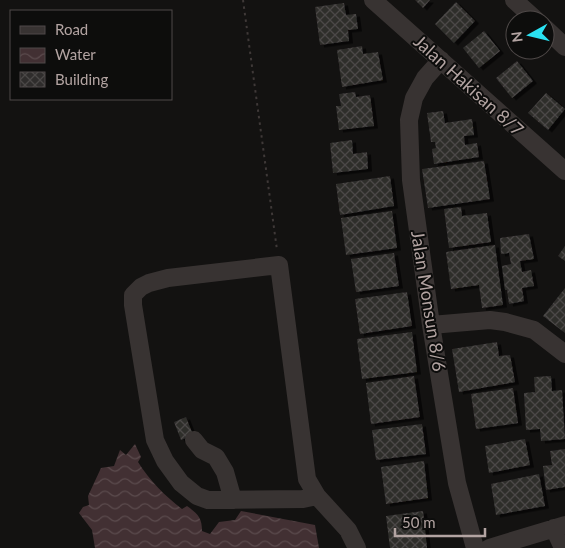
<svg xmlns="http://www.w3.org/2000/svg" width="565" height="548" font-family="Lato,sans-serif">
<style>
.water{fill:url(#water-waves)}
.building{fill:url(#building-cross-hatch);filter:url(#shadow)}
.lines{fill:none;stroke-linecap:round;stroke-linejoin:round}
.path{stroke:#3f3938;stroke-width:2;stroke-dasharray:2.5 4;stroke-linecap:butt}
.minor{stroke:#383332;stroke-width:18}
.labels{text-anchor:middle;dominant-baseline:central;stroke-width:4;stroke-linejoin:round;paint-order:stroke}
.street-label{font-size:18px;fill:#b3a4a2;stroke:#0d0d0c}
</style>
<defs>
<pattern id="water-waves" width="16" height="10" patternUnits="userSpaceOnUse" patternTransform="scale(1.25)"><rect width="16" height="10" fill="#423033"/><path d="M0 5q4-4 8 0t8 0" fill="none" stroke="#5b4b4d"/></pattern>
<pattern id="building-cross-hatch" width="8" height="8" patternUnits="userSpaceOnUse" patternTransform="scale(1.25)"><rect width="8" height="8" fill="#2f2d2c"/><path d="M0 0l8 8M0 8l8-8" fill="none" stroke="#4b4847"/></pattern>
<filter id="shadow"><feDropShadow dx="4" dy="2.5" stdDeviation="0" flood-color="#0009"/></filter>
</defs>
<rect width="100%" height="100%" fill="#131211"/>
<path class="water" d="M135 444 141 457 138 462C150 481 165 496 182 509L187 506C198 514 202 518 202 531L210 534 219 522 235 520 241 511 315 525 319 548H95L92 530 79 513 83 507 89 505 88 496 101 468 114 466 120 450 126 455Z"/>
<path class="building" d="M415 0H430L423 8Z
M456 2 475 21 454 43 435 24Z
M344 3 346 15 356 14 358 29 348 30 349 41 320 45 315 7Z
M484 31 500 51 479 68 463 48Z
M362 46 363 54 378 52 383 80 342 87 337 50Z
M517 61 533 81 512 98 496 78Z
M355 92 356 97 370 95 374 126 339 130 336 106H341L339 94Z
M546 93 565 109 548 130 528 113Z
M443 111 445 123 472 119 474 135 464 136 465 145 477 143 479 157 434 164 432 149 436 148 435 142H431L427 113Z
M352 140 353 154 367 152 368 169 333 173 330 143Z
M484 161 490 199 428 208 422 169Z
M390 176 394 206 340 215 336 184Z
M461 207 462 216 487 213 491 242 449 248 444 209Z
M392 211 397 248 346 255 341 218Z
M529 234 534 259 520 261 522 272 531 270 534 286 522 288 524 301 509 304 507 290H505L502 266 511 264 509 253 501 254 500 238Z
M495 245 503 305 482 308 479 285 451 289 446 252Z
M565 246V261L558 256Z
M394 253 399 286 356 292 351 259Z
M565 288V333L543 316Z
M407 292 412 326 360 334 355 299Z
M412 332 417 372 362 379 357 339Z
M497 342 499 356 510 355 515 382 459 392 452 349Z
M414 376 420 417 371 424 366 383Z
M551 376 552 391 562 390 565 439 541 441 540 429 526 430 524 393 535 392 534 377Z
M513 388 518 423 476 429 471 394Z
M186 417 193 435 181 440 174 422Z
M422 424 426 454 376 460 372 430Z
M525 439 530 465 489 473 485 446Z
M565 449V487L546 490 543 466 552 465 550 451Z
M424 461 428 498 386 504 381 467Z
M539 474 545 506 496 515 491 484Z
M423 511 427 548H390L386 516Z"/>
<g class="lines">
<path class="path" d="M243 0 277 250"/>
<path class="minor" d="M373 0 565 171
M514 0 536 20
M545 28 565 47
M441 60 425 78 414 98 409 120 411 180 431 325 457 483 475 548
M431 325 490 320 505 322 534 330 565 354
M194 440 202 450 216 457 225 472 233 500
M317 496 303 499 208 500 197 496 181 483 165 461 155 440 133 305V295L141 287 149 283 168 278 279 265 307 479 317 496 348 530 357 548
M554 528 563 548
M489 548 565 525"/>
</g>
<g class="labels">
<g class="street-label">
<text transform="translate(469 85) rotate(42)">Jalan Hakisan 8/7</text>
<text transform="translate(429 301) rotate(81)">Jalan Monsun 8/6</text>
</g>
</g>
<rect x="10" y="10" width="162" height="90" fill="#0d0d0c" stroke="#4f4948"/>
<rect x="20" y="26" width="25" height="8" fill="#383332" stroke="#4f4948"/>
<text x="55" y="35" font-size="15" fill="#b3a4a2">Road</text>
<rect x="20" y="48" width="25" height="15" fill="url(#water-waves)" stroke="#4f4948"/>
<text x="55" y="60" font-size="15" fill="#b3a4a2">Water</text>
<rect x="20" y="72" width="25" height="15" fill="url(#building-cross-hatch)" stroke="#4f4948"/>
<text x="55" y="85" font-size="15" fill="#b3a4a2">Building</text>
<g transform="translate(530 35) rotate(262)"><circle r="24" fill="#0d0d0c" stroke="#4f4948"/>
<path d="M0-4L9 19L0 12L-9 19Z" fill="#2ae2f2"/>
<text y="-8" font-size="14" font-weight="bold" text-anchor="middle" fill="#b3a4a2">N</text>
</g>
<path d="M395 528v8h90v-8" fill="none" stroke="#b3a4a2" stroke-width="2.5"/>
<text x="402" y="528" font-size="15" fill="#b3a4a2" stroke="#0d0d0c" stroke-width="4" paint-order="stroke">50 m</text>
</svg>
